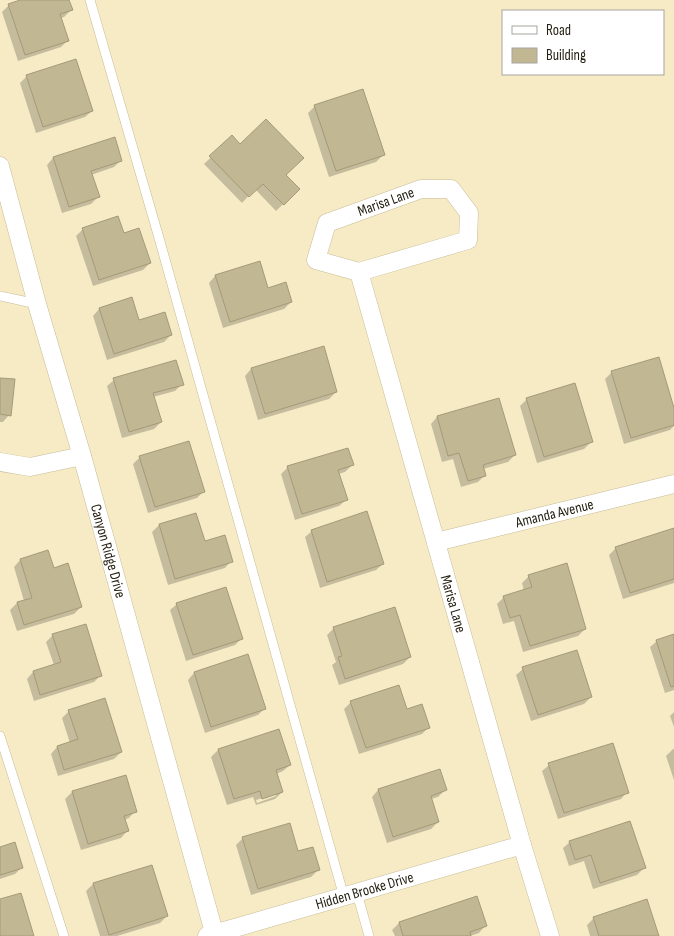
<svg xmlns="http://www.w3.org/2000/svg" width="674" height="936" font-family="'Sofia Sans Condensed',sans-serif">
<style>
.shadow{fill:#0003;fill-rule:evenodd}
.building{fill:#c2b793;stroke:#a59a78}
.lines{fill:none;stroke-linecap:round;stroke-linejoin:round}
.service-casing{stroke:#c7bc98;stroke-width:10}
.minor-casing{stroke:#c7bc98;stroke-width:19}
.service{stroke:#fff;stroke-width:9}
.minor{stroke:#fff;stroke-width:18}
.labels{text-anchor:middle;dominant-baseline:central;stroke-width:4.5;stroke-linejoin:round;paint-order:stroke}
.street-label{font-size:15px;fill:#231f11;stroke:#fff}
</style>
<rect width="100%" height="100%" fill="#f7ebc6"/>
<path class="shadow" d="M24 0H68L71 10 64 17 60 18 67 41 61 47 18 61 2 12 9 5Z
M27 76 92 111 85 117 36 133 20 83Z
M315 106 383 155 376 162 329 177 308 113Z
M232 137 240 145 284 175 299 189 276 211 255 189 242 203 204 164Z
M53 158 121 160 114 167 91 175 98 197 91 204 62 213 47 165Z
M83 229 150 263 143 270 93 286 76 236Z
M259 263 267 289 291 302 284 309 223 328 209 283 215 276Z
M99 309 139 321 171 335 164 342 107 360 93 316Z
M323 347 336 392 329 399 258 420 245 376 251 369Z
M612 372 674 412V426L670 430 624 444 605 379Z
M0 379 9 415 3 422H0Z
M114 380 182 384 175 391 153 397 161 422 154 429 122 438 107 386Z
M527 399 591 442 584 449 537 463 520 406Z
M437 417 515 455 508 462 483 469 485 475 478 482 461 487 453 459 442 462 431 424Z
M140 457 203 492 197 498 148 513 133 464Z
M352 465 345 472 338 474 346 500 339 506 295 520 281 474 288 467Z
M196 514 204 543 231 561 225 568 168 585 152 532 159 525Z
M674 530V583L623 599 609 555 616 548Z
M312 531 383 564 376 570 320 588 305 537Z
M20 560 53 570 81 607 74 614 17 631 10 610 17 603 24 601 14 567Z
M529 576 585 629 578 636 523 652 514 621 503 624 497 604 504 597 524 591 522 583Z
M177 604 241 639 235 645 186 661 170 610Z
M334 628 410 657 403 664 339 685 332 665 336 662 327 635Z
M53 635 100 676 94 682 34 701 27 679 33 672 54 665 46 642Z
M674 635V690L665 693 650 647 657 641Z
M523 669 591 697 584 704 531 721 516 675Z
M194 673 264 709 258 715 205 733 188 680Z
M351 702 406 710 429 727 422 734 359 754 344 709Z
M69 711 121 752 114 759 58 776 51 754 57 747 70 743 62 718Z
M674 712V727L670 716Z
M279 730 290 765 283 771 276 774 282 792 275 799 256 805 253 797 227 805 211 757 218 750ZM276 794V796L257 803 256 800Z
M673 749H674V780L666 756Z
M549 765 627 792 621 799 558 819 542 771Z
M439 771 445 790 438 797 431 799 438 822 431 829 387 843 372 797 378 790Z
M72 792 135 811 129 818 124 820 127 831 121 838 81 850 65 799Z
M243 838 297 853 318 870 311 877 251 895 236 845Z
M570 842 644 868 637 875 593 889 584 861 569 866 563 848Z
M0 848 22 867 15 874 0 879Z
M151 866 167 916 160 923 117 936H100L86 891 93 884Z
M594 918 658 936H590L587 925Z
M399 923 485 926 479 933 470 936H395L392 930Z"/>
<path class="building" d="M20 0H69L73 10 60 14 69 41 25 55 8 4Z
M76 59 93 111 43 127 26 75Z
M363 89 385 155 336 171 314 105Z
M266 119 304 158 286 175 300 189 284 205 263 184 249 197 209 156 232 135 240 144Z
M115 137 122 161 91 171 100 197 69 207 53 157Z
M118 216 124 233 139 228 151 263 99 280 82 228Z
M260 261 268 288 286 282 292 302 230 322 215 275Z
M132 297 139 320 165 312 172 335 114 354 99 308Z
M324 346 337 392 265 414 251 368Z
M659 357 674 408V425L631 438 611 371Z
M176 360 184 385 153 393 162 422 129 432 113 378Z
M0 378 15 379 11 416 0 414Z
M575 383 593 442 544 457 526 398Z
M499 398 516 455 483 465 486 476 468 481 459 453 448 456 437 416Z
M189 441 205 492 155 507 139 456Z
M348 448 354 465 338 470 348 500 302 514 287 466Z
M367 511 384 564 327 582 311 530Z
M196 513 205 541 225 535 233 562 175 579 159 524Z
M674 528V579L630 593 615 547Z
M48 550 54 568 68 563 82 607 24 625 17 602 32 598 20 559Z
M567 563 586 629 530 646 520 615 510 618 503 596 532 587 528 575Z
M226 587 243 639 193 655 176 603Z
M395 607 411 657 345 679 338 657 342 656 333 627Z
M86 624 102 676 40 695 33 671 61 662 52 634Z
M674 634V686L671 687 656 640Z
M577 650 592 697 538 715 522 667Z
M248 654 266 709 211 727 194 672Z
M399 685 407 709 422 704 430 728 366 748 350 701Z
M105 698 122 752 64 770 57 746 78 739 68 710Z
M279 729 291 765 276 770 283 792 262 799 260 791 234 799 218 749Z
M613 743 629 793 564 813 548 763Z
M440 769 447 790 431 796 439 822 393 837 378 789Z
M126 775 137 812 124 816 129 831 88 844 72 791Z
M630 821 646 868 600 883 591 855 575 860 569 841Z
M290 823 298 851 313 847 320 870 258 889 242 837Z
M15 842 23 868 0 875V847Z
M152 865 168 916 109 935 93 883Z
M21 893 34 936H0V899Z
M477 896 487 926 470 932 471 936H403L399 922Z
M647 899 659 936H599L593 917Z"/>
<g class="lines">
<g class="service-casing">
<path id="service" d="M90 0 159 238 344 897
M0 296 37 304
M0 736 64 936
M357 893 369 936"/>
</g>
<g class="minor-casing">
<g id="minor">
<path id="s1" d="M0 166 37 304 82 456 215 936"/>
<path d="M421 189H451L469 213 468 240 359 272 316 260 327 223Z"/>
<path id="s2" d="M359 272 522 845 550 936"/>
<path d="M0 462 30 467 82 456"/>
<path id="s3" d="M436 542 674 484"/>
<path id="s4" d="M207 936 522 845"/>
</g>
</g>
<use href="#service" class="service"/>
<use href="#minor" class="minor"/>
</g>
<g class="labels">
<g class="street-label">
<text transform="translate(386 202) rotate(-20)">Marisa Lane</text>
<text stroke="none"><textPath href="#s3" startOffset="122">Amanda Avenue</textPath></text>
<text stroke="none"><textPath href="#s1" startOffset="400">Canyon Ridge Drive</textPath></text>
<text stroke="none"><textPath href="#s2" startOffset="345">Marisa Lane</textPath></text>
<text stroke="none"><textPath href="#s4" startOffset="164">Hidden Brooke Drive</textPath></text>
</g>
</g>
<rect x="502" y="10" width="162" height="65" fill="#ffffff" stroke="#a7a5a0"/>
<rect x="512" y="26" width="25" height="8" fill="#ffffff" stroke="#a7a5a0"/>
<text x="546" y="35" font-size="15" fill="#231f11">Road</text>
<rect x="512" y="48" width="25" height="15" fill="#c2b793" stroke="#a7a5a0"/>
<text x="546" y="60" font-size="15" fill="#231f11">Building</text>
</svg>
